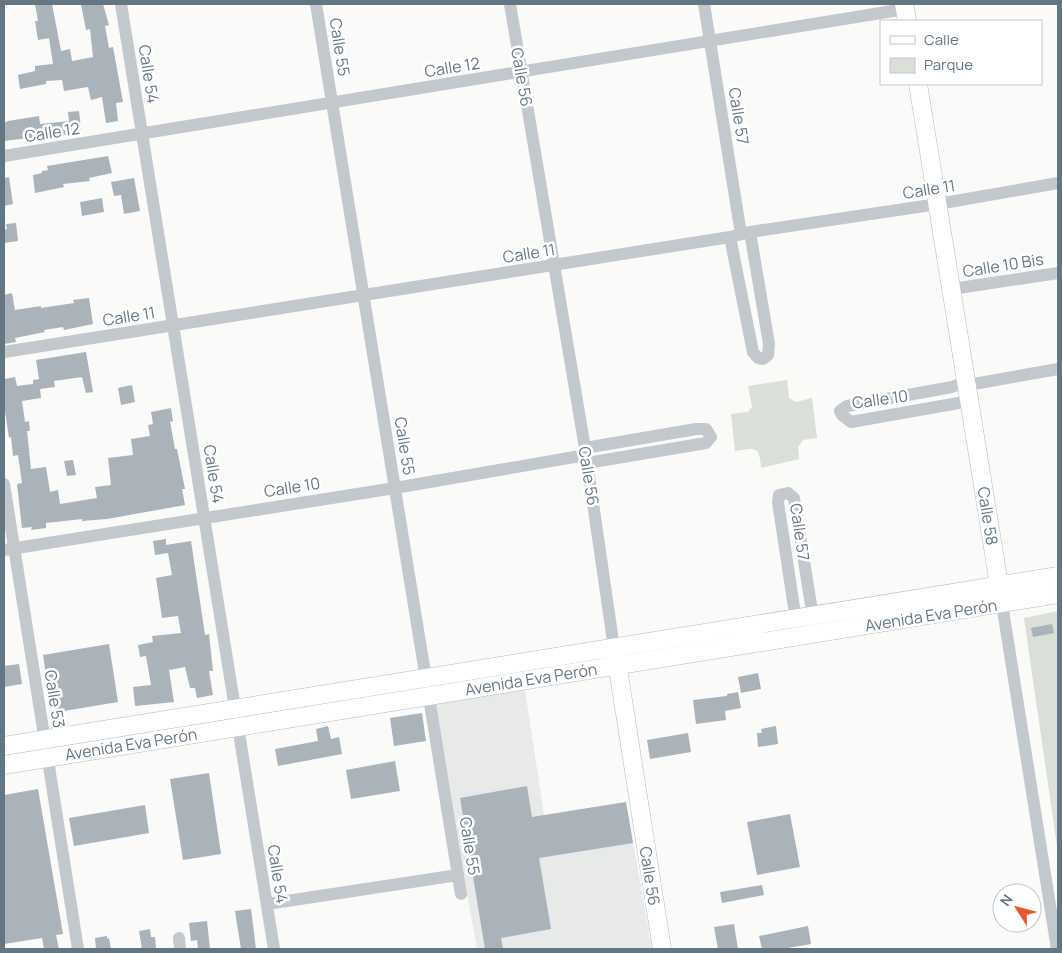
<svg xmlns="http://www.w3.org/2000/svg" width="1062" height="953" font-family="Manrope,sans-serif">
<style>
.built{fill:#e8e9e9}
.green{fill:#dadfd7}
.building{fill:#aab3b9}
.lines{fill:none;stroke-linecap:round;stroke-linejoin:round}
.secondary-casing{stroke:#b3babf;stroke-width:19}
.street{stroke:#c3c8cc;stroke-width:12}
.secondary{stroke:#fff;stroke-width:18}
.labels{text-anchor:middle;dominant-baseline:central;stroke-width:5;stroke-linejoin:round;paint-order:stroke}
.street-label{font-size:16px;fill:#657683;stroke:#fff}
</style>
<rect width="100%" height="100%" fill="#fafaf8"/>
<path class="built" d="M525 690 544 815 626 802 652 949H477L433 704Z"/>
<path class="green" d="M787 380 789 398 796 402 812 398 817 438 803 440 798 447 799 459 761 468C760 445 754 448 735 451L731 414 748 412 752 407 748 386Z
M1058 611V853L1024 618Z"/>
<path class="building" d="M35 4H52L61 51 70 49 72 61 93 57 90 29 86 30 81 4H103L109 25 105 26 109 48 113 47 123 102 116 103 118 121 106 123 102 97 91 100 88 87 64 91 62 80 46 81V84L20 89 18 75 35 71V66L53 64 49 38 38 40 35 21H38Z
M79 111 81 129 70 130 71 134 29 140 28 138 4 141V123L8 121 39 116 40 124 69 121 68 112Z
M108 156 112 173 89 178 90 181 63 184 64 187 35 193 33 175 42 173V171L48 170 47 166Z
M9 177 13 204 4 206V178Z
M134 178 140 211 124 214 121 195 114 196 111 182Z
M102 198 104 212 82 216 80 202Z
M16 223 18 241 4 243V230L7 229 6 224Z
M12 293 15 310 41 306V308L74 303 73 300 89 298 93 324 64 330 63 327 44 330 45 332 15 338 16 342 4 344V295Z
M86 352 93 392 86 393 82 377 54 381 55 387 40 389 41 398 22 401 25 422 29 421 30 431H27L31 469 46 467 50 492 58 490 60 504 97 498 95 487 111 485 108 458 133 455 131 439 150 436 148 425 153 424 151 412 171 408 173 422 170 421 175 449H177L185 489H182L185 505 107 519 82 521V519L46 523V528L31 530 32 527 22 528 17 484 22 483 18 455 13 456 11 437 9 438 4 404V379L15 377 17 386 33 384V380L39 379 36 360Z
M132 385 135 402 121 405 118 388Z
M73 460 76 475 67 476 64 461Z
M166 539V545L191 541 205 635 209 634 213 671H209L213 695 197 698 195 688H190L185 667 169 670 174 702 135 706 133 687 151 685 146 656 140 657 138 645 153 642 152 636 181 633 178 616 162 618 156 578 172 575 168 553 155 555 153 541Z
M1052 624 1054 633 1033 637 1031 628Z
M109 644 118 702 52 713 43 655Z
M19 664 22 684 4 687V666Z
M758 673 761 689 741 693 738 677Z
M738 692 741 708 725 711 726 720 696 724 693 700 727 696V694Z
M422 713 426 741 394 746 390 718Z
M328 726 331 739 339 737 342 754 278 766 275 749 318 741 316 729Z
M776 726 778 744 758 747 757 733H762L761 729Z
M688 733 691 752 650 759 647 740Z
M395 761 400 791 351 799 346 770Z
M209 773 221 854 183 860 170 779Z
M527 786 532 817 626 802 633 843 539 858 551 929 501 938 503 949H485L460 798Z
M38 789 63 934 56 935 59 949H44L42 938 4 944V795Z
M145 805 149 833 74 846 69 818Z
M790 814 800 867 757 875 747 822Z
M762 885 764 895 722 903 720 892Z
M251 909 256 949H241L235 911Z
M207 921 210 949H198L197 940 191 941 189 923Z
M734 924 738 949H718L714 927Z
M808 926 811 944 782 949H762L759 936Z
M150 929 151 937H155L156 947 155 949H142L139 931Z
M107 936V939L109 938 111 949H96L95 938Z"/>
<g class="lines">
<g class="secondary-casing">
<path id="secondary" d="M904 4 907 21
M918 84 1001 597
M616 656 662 949
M4 746 1058 576
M4 765 1058 594"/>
</g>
<path class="street" d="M121 4 274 949
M316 4 461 894
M510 4 585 448 614 648
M704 4 741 234
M4 156 905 9
M730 237 753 352 758 358 763 359 768 355 769 344 750 232
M952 289 1058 273
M4 352 730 237 750 232 938 204 1058 183
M967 381 952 387 847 406 840 411 842 415 851 422 970 401
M968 385 1058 369
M585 448 696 429H706L711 437 706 443 587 463
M4 484 78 949
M4 550 395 488 586 455
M1002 604 1057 949
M797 627 778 502 779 495 788 493 794 498 814 624
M267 904 458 875
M179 938 180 949"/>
<use href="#secondary" class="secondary"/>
</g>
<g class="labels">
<g class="street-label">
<text transform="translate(340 47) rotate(81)">Calle 55</text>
<text transform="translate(452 67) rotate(-9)">Calle 12</text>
<text transform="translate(149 74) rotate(81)">Calle 54</text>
<text transform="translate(522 77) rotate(80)">Calle 56</text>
<text transform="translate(739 116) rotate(81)">Calle 57</text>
<text transform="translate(52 132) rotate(-9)">Calle 12</text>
<text transform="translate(929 189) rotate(-9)">Calle 11</text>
<text transform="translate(529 253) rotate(-9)">Calle 11</text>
<text transform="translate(1003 265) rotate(-9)">Calle 10 Bis</text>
<text transform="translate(129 316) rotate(-9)">Calle 11</text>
<text transform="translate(880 399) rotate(-8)">Calle 10</text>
<text transform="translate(405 446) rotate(81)">Calle 55</text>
<text transform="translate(214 474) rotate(81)">Calle 54</text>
<text transform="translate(589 476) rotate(81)">Calle 56</text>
<text transform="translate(292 487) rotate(-9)">Calle 10</text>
<text transform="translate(988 516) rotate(81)">Calle 58</text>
<text transform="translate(800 532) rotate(82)">Calle 57</text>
<text transform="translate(931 615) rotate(-9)">Avenida Eva Perón</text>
<text transform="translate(531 679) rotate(-9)">Avenida Eva Perón</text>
<text transform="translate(55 699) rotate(81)">Calle 53</text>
<text transform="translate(131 744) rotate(-9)">Avenida Eva Perón</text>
<text transform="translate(470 846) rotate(81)">Calle 55</text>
<text transform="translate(278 874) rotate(81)">Calle 54</text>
<text transform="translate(650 876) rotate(81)">Calle 56</text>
</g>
</g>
<rect width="1062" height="953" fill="none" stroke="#657683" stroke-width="10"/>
<rect x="880" y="20" width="162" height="65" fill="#ffffff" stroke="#c1c8cd"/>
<rect x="890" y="36" width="25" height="8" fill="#ffffff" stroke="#c1c8cd"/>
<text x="924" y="45" font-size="15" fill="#657683">Calle</text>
<rect x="890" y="58" width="25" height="15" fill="#dadfd7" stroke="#c1c8cd"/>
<text x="924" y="70" font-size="15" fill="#657683">Parque</text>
<g transform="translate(1017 908) rotate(306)"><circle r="24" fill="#ffffff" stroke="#c1c8cd"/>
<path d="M0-4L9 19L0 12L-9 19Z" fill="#e4572e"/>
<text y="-8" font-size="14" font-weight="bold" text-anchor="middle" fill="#657683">N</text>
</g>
</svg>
